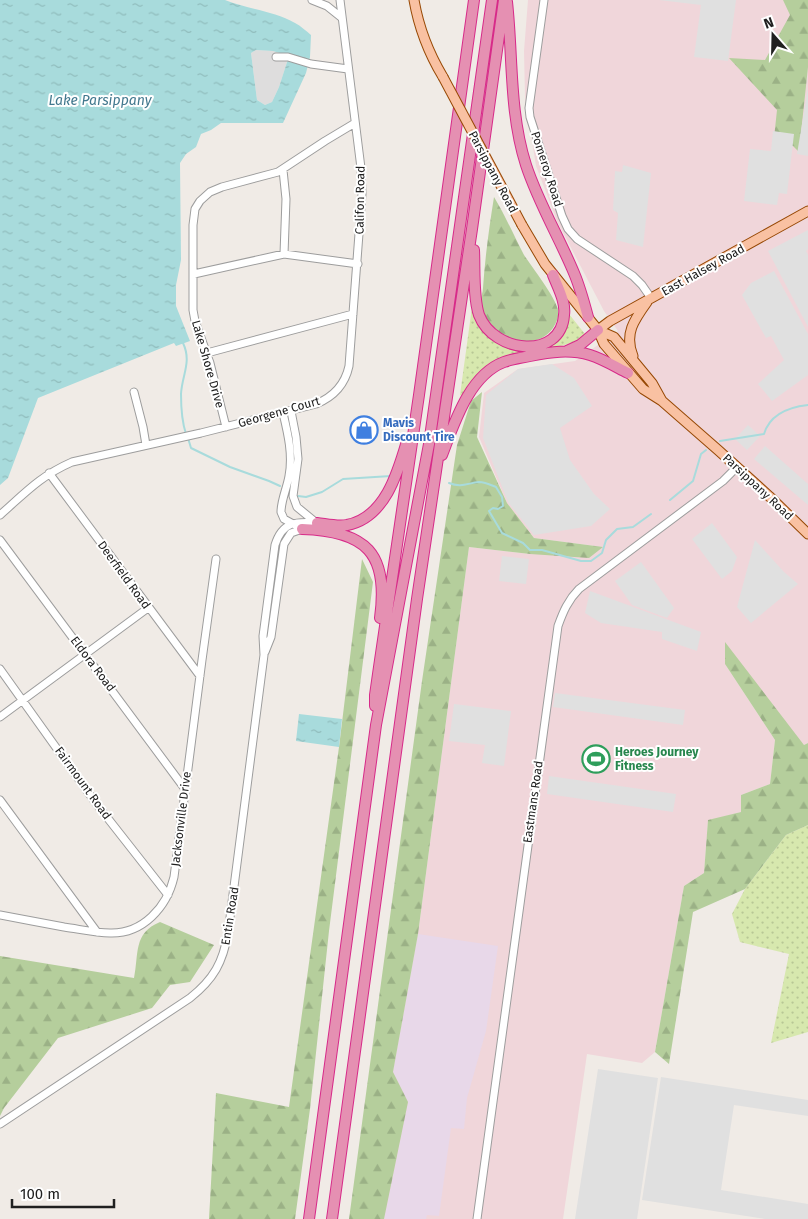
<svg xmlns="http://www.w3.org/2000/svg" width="808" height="1219" font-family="'Fira Sans',sans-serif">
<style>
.residential{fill:#dedddd}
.commercial{fill:#f0d6da}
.industrial{fill:#e8d8e9}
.grass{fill:url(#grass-dots)}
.forest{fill:url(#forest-firs)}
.parking{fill:#e0e0e0}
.water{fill:url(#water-ripples);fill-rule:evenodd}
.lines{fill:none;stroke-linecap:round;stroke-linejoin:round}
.stream{stroke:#a8dbdc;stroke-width:2}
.minor-casing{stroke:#9d9d9d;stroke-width:9}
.major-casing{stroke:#974804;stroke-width:11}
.highway-casing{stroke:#d72a89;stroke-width:12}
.minor{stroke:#fff;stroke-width:7}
.major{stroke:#f9c1a2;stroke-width:9}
.highway{stroke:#e590b2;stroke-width:10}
.major-bridge-casing{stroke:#974804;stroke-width:11;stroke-linecap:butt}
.major-bridge{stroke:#f9c1a2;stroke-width:9}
.labels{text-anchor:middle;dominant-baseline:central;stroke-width:4;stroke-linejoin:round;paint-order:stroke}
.street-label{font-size:12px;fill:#202020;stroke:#fff}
.shop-label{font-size:12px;font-weight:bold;fill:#366cbe;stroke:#fff;text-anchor:start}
.leisure-label{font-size:12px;font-weight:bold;fill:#27864d;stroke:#fff;text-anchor:start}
.water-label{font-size:14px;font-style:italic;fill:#42788e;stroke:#fff}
</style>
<defs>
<pattern id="grass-dots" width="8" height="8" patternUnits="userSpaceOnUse" patternTransform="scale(1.25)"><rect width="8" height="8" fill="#d7e8ae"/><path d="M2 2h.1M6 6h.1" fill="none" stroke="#b8c795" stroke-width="1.8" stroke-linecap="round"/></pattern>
<pattern id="forest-firs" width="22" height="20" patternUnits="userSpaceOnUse" patternTransform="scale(1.25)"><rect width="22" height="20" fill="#b5ce9c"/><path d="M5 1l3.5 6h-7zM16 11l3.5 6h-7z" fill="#9bb186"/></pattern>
<pattern id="water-ripples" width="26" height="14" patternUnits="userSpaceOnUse" patternTransform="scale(1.25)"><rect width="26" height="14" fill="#a8dbdc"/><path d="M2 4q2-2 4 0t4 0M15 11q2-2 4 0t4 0" fill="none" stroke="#90bcbc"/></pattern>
</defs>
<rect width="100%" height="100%" fill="#f0ebe6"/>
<path class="residential" d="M256 50 273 51 289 56 279 87 272 102 265 105 257 100 251 53Z"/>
<path class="commercial" d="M528 0H808V743L804 745 725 664 775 740 770 784 741 795V812L708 821 704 873 684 886 655 1052 642 1063 587 1054 563 1219H384L393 1072 418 934 469 547 530 554 603 547 534 538 507 503 479 437 484 393 518 369 575 361 618 331 604 311 557 221 536 166 525 97 524 51Z"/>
<path class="industrial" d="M418 934 498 946 486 1031 467 1098 464 1129 451 1128 439 1216 427 1215 426 1219H384L408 1102 393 1072Z"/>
<path class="grass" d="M472 307 484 330 537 348 569 314 585 334V336C559 353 527 346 500 359 484 366 472 382 462 396L460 395Z
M808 825V1032L771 1043 789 954 740 942 732 914 745 889 786 835Z"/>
<path class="forest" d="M783 0H808V67L799 152 793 146 774 138 777 110 729 58 765 60 790 15Z
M494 197C505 215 514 236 524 255 532 267 556 298 558 310 559 316 557 322 553 328 533 357 484 334 481 303 480 298 483 293 483 288 485 258 489 228 494 197Z
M482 392 477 437 507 503 534 538 603 547 589 558 530 554 469 547 418 934 393 1072 408 1102 384 1219H349L422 681 457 445 471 401Z
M362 559 373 582 329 931 310 1109 295 1219H209L216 1093 289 1107 339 747Z
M725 642 804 745 808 743V825L786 835 745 889 693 912 669 1064 655 1052 684 886 704 873 708 820 741 812V795L770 784 775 740 725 664Z
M160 922 214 945 190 982 170 985 152 1008 58 1038 4 1108 0 1116V956L134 978C139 954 133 933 160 922Z"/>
<path class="parking" d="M659 0H736L728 61 694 57 701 5Z
M808 88V156L797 154Z
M773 131 794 134 787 194 779 193 777 205 744 201 750 149 771 151Z
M623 165 651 173 643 247 616 240 618 213 613 210 615 171 622 172Z
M808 230V249L806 251 808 255V327L768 251Z
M774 271 808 334V375L772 401 758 384 784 360 771 336 766 338 742 295 751 283Z
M552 364 574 378 592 406 560 428 570 460 594 494 610 509 591 526 534 535 508 502 483 438 486 395 518 369Z
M748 425 760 436 747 450 735 439Z
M765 446 808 484V505L754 459Z
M712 523 737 557 732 571 722 579 692 539Z
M755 540 784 572 798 584 751 623 737 607Z
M502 556 529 559 526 584 499 581Z
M641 562 674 608 667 618 632 605 615 581Z
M590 591 701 632 697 651 662 639V632L601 623 585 613Z
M555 693 685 710 683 725 553 707Z
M454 704 511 711 504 766 482 763 485 745 449 741Z
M549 776 676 794 673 812 547 794Z
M598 1069 658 1078 637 1219H575Z
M661 1077 808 1100V1116L734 1105 721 1190 808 1204V1219H765L642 1200Z"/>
<path class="water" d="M0 0H225C247 9 274 11 295 23 301 26 306 31 311 35L310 57 306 73 283 123H221L211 130 201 134 196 147 186 154 180 163 181 260 176 285V306L190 341 176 346 174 343 38 398 8 478 0 485ZM256 50 273 51 289 56 279 87 272 102 265 105 257 100 251 53Z
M299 714 342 719 339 747 296 741Z"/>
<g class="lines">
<path class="stream" d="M183 343C192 362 182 375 181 394 181 407 182 422 186 434
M188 438 191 448 230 467 269 481 280 486
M720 441 764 434C770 414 790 407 808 405
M449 483C461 488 468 483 479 482 485 482 491 485 496 487L502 497 503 506 498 509 493 508 489 511 502 533 523 543 530 550H542L581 561H591L602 553 606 540 617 529 633 527 651 514
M298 496 306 497 322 492 343 479 391 476
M670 500 693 481 701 454 706 450"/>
<g class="minor-casing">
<path id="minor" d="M312 0 327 6 342 18
M544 0 529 108 530 117 562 216 568 229 577 239 633 276 642 285 651 298
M276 57H288L311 64 348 69
M283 170 286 199 284 254
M194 274 284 254 358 264
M207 353 353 314
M134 392 143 427 146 445
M291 411 296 437 298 459 293 496 297 507 314 521
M283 413C288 434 293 455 289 476 287 488 281 500 281 512L284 519 295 525
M226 427 210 363 195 321 193 310V225L195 209 200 201 210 192 222 187 278 172 325 141 355 123
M49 473 200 676
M0 515C25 493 40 476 72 462L201 433 316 404C333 397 345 385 349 366L362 194 361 168 340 0
M0 540 185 789
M265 652 271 637 284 544 291 533 302 529
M0 669 95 802 168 895
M0 717 148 608
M0 800 97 932
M0 915C21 919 43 923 64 927 79 929 95 933 110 933 143 934 167 907 174 877L202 660 216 559
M0 1124 190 998C214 979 223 962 228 933L264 655 263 636 275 545C282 522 296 521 317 523
M477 1219 558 626C563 612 568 600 579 589L723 481 737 467"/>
</g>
<g class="major-casing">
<path id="major" d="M414 0C419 29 428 52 443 77
M522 225 545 264 598 330 604 344 643 389 662 401 718 450 769 496 808 534
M598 330 610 321 808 211
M598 330 614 337 652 383 662 401
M633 356C624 334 634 320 647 302"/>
</g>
<g class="highway-casing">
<path id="highway" d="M507 2C513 56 509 112 526 165 538 202 559 237 574 273 580 287 584 302 588 317
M474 250C475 269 473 297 479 315 494 354 561 360 564 315 566 302 558 288 553 275
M567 351 580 345 598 330
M442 455C454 424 469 375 504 362 512 359 521 358 530 356 550 352 570 349 590 355 603 359 616 367 628 373
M317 523C326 524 338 527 347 525 385 518 398 472 407 441
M302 529C366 531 389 553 380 618
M375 706V695L379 667 419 395 474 0
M309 1219 376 725 429 444 492 0
M332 1219 417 599 472 229 504 0"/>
</g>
<use href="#minor" class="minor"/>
<use href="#major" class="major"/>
<use href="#highway" class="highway"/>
<g class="major-bridge-casing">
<path id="major-bridge" d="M443 77 522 225"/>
</g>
<use href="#major-bridge" class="major-bridge"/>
</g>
<defs>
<g id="shop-ring" transform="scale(1.4375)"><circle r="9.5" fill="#fff" stroke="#3f7fe0" stroke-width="1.5"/><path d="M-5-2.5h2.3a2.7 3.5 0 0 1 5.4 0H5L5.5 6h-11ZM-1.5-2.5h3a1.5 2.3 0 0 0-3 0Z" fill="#3f7fe0"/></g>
<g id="stadium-ring" transform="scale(1.4375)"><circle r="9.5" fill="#fff" stroke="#2e9e5b" stroke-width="1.5"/><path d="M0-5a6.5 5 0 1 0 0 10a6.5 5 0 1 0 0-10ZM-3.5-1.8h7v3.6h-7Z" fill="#2e9e5b"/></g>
</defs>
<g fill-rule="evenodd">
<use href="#shop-ring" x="364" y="430"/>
<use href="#stadium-ring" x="596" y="759"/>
</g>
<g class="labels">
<g class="street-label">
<text transform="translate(547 169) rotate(72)">Pomeroy Road</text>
<text transform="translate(493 172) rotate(62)">Parsippany Road</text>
<text transform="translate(360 200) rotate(-89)">Califon Road</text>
<text transform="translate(703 270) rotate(-29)">East Halsey Road</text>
<text transform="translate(208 364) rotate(74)">Lake Shore Drive</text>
<text transform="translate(279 412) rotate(-16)">Georgene Court</text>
<text transform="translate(758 487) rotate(43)">Parsippany Road</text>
<text transform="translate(124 575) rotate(54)">Deerfield Road</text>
<text transform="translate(93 664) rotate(53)">Eldora Road</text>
<text transform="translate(83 783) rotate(54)">Fairmount Road</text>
<text transform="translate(533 802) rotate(-82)">Eastmans Road</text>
<text transform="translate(181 819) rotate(-83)">Jacksonville Drive</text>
<text transform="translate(230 916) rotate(-81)">Entin Road</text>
</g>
<g class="shop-label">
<text x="383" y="423">Mavis<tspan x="383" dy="14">Discount Tire</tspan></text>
</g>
<g class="leisure-label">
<text x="615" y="752">Heroes Journey<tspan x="615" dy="14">Fitness</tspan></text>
</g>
<g class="water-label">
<text x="100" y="100">Lake Parsippany</text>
</g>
</g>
<g transform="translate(773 35) rotate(340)" stroke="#ffffff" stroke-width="4" paint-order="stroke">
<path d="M0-4L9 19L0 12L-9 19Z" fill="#202020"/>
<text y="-8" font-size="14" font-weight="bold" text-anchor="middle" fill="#202020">N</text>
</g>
<path d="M12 1199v8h102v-8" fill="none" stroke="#202020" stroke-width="2.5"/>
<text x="20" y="1199" font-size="15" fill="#202020" stroke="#ffffff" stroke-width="4" paint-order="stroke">100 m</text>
</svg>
